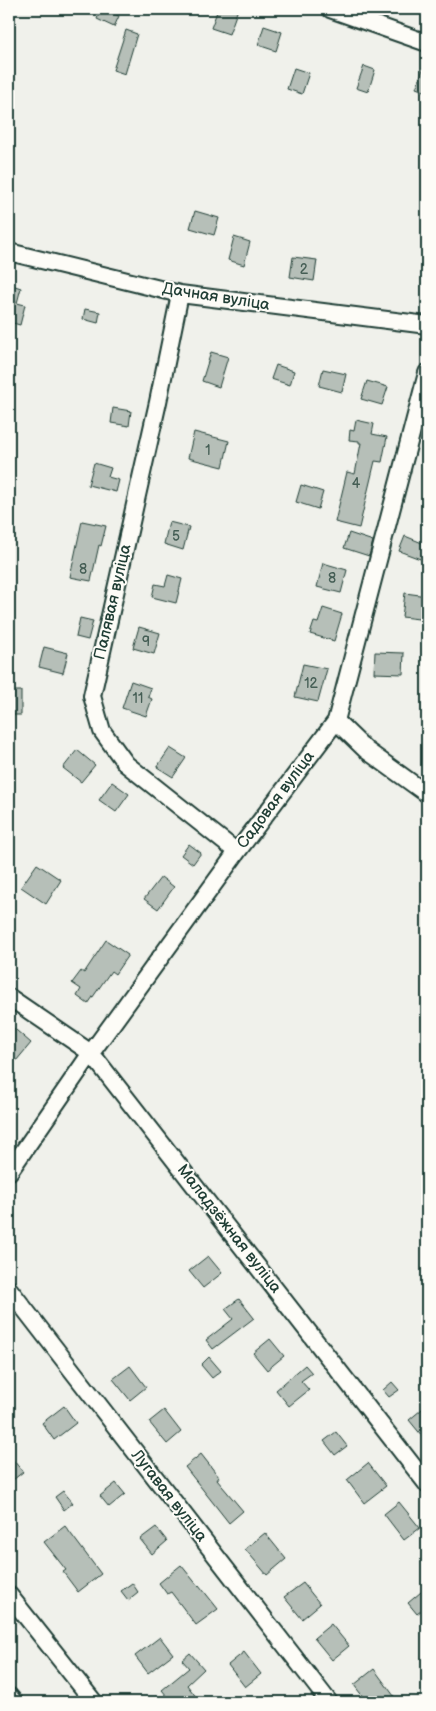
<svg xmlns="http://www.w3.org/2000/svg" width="436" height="1711" font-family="'Balsamiq Sans',sans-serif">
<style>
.building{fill:#b6bfb8;stroke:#1f3d34}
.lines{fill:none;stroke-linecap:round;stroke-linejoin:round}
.minor-casing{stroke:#1f3d34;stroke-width:20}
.minor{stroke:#fdfcf7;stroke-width:16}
.labels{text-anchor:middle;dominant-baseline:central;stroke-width:4;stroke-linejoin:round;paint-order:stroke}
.number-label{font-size:14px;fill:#455e55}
.street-label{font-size:16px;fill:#1f3d34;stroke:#fdfcf7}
</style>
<rect width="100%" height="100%" fill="#f0f1eb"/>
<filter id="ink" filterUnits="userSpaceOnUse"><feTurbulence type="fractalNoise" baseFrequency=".02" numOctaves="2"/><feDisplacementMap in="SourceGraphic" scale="10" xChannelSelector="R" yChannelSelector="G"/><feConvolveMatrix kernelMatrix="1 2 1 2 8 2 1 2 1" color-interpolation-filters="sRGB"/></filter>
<g filter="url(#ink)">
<path class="building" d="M101 9 119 16 114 27 97 19Z
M218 9H238L229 34 211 28Z
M264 26 282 32 276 51 258 45Z
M126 30 137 34 125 74 113 70Z
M426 61H427V92L416 88Z
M364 66 375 70 368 92 356 88Z
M294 68 309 73 302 94 287 89Z
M195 211 219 218 214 235 190 228Z
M234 237 250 242 244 265 228 260Z
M293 257 317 260 314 281 290 277Z
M9 284 21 288 17 303 25 305 20 325 9 322Z
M85 309 100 312 98 323 83 319Z
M211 352 228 357 219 387 202 381Z
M276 365 294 371 290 385 271 379Z
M323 369 346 374 342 392 319 386Z
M367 381 388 387 382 405 361 399Z
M113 408 131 411 129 426 111 423Z
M356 420 374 424 372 434 387 437 382 462 375 461 359 528 335 522 347 472 355 474 361 443H359V441L349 440 350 430 354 431Z
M194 432 229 441 223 467 188 458Z
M94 463 111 468 108 477 119 480 116 492 88 485Z
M301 485 323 492 318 509 296 502Z
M82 521 106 526 101 546 99 545 91 581 70 577Z
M169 522 189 527 183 550 164 544Z
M349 533 373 541 369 556 344 548Z
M405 536 427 545 423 560 399 551Z
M323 563 347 570 341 593 317 587Z
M168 575 182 579 176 603 152 597 155 584 165 586Z
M405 593 427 596V620L402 617Z
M323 608 342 614 334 641 310 634 314 622 318 623Z
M80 618 93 621 88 640 76 637Z
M139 627 160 633 154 654 133 648Z
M44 647 68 653 63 673 39 667Z
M375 652 404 653 403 674 374 673Z
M303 664 327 669 318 702 295 697Z
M131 681 151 688 148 697 152 699 146 716 122 708Z
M9 691H21V715H9Z
M170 748 186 758 173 777 157 767Z
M77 750 95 765 81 782 63 768Z
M112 782 129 794 116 812 99 800Z
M189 844 201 853 193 864 181 855Z
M37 864 61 880 46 904 21 887Z
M161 877 174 887 158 909 144 899Z
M106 940 128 955 115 974 111 971 88 1004 77 996 81 989 72 983 81 971 84 973Z
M9 1024 31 1043 16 1061 9 1055Z
M208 1256 222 1273 203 1288 189 1271Z
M239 1299 254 1318 213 1349 206 1340 233 1319 225 1309Z
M270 1339 284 1356 267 1370 253 1353Z
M209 1357 221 1371 212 1378 201 1365Z
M305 1365 312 1373 301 1381 309 1390 289 1406 276 1390Z
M130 1366 146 1387 130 1400 113 1379Z
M392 1382 399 1390 389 1397 383 1390Z
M427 1405V1442L409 1420Z
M64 1406 76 1423 54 1440 42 1423Z
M164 1410 181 1432 167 1444 149 1422Z
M336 1432 347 1446 335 1455 324 1441Z
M201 1454 219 1477 217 1480 243 1511 229 1523 185 1467Z
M9 1455 23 1472 9 1483Z
M368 1463 386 1486 364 1503 347 1480Z
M116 1483 125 1494 109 1507 100 1496Z
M63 1491 73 1503 64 1510 55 1497Z
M399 1502 420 1528 404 1540 384 1514Z
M65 1526 101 1574 78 1592 63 1572 66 1570 44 1542Z
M156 1527 167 1541 152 1554 140 1539Z
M265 1533 286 1559 267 1575 245 1549Z
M181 1565 198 1586 199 1585 218 1609 196 1625 171 1592 167 1594 159 1583Z
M132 1583 138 1592 128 1600 121 1591Z
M303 1583 320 1604 302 1619 284 1597Z
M427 1587V1606L417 1614 408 1603Z
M331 1624 349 1646 332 1660 314 1638Z
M160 1637 173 1654 148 1673 135 1656Z
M244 1652 261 1674 245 1687 228 1665Z
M190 1653 204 1669 187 1685 197 1698 192 1702H172L162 1690 189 1668 182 1660Z
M374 1669 394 1696 386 1702H367L354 1685Z"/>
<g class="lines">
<g class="minor-casing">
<path id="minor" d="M330 9 427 43
M9 252 180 294 427 325
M180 294 158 402 92 696 102 731 126 764 237 852
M336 721 366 750 427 794
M9 997 91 1053 427 1484
M9 1172 91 1053 237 852 336 721 427 373
M9 1289 329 1702
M9 1595 94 1702
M9 1696 14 1702"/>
</g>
<use href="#minor" class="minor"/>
</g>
</g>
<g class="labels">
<g class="number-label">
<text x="304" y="269">2</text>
<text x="208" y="450">1</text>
<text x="356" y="483">4</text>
<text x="176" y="536">5</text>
<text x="83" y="569">8</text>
<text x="332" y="578">8</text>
<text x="146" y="641">9</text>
<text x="311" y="683">12</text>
<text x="138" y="698">11</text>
</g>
<g class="street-label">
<text transform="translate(216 297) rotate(9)">Дачная вуліца</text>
<text transform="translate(113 602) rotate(-77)">Палявая вуліца</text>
<text transform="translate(276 800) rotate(-53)">Садовая вуліца</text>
<text transform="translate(229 1229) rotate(52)">Маладзёжная вуліца</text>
<text transform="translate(169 1496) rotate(52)">Лугавая вуліца</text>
</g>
</g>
<rect width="436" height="1711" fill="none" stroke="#fdfcf7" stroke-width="30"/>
<rect x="15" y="15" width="406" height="1681" fill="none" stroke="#1f3d34" stroke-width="2" filter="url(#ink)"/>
</svg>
